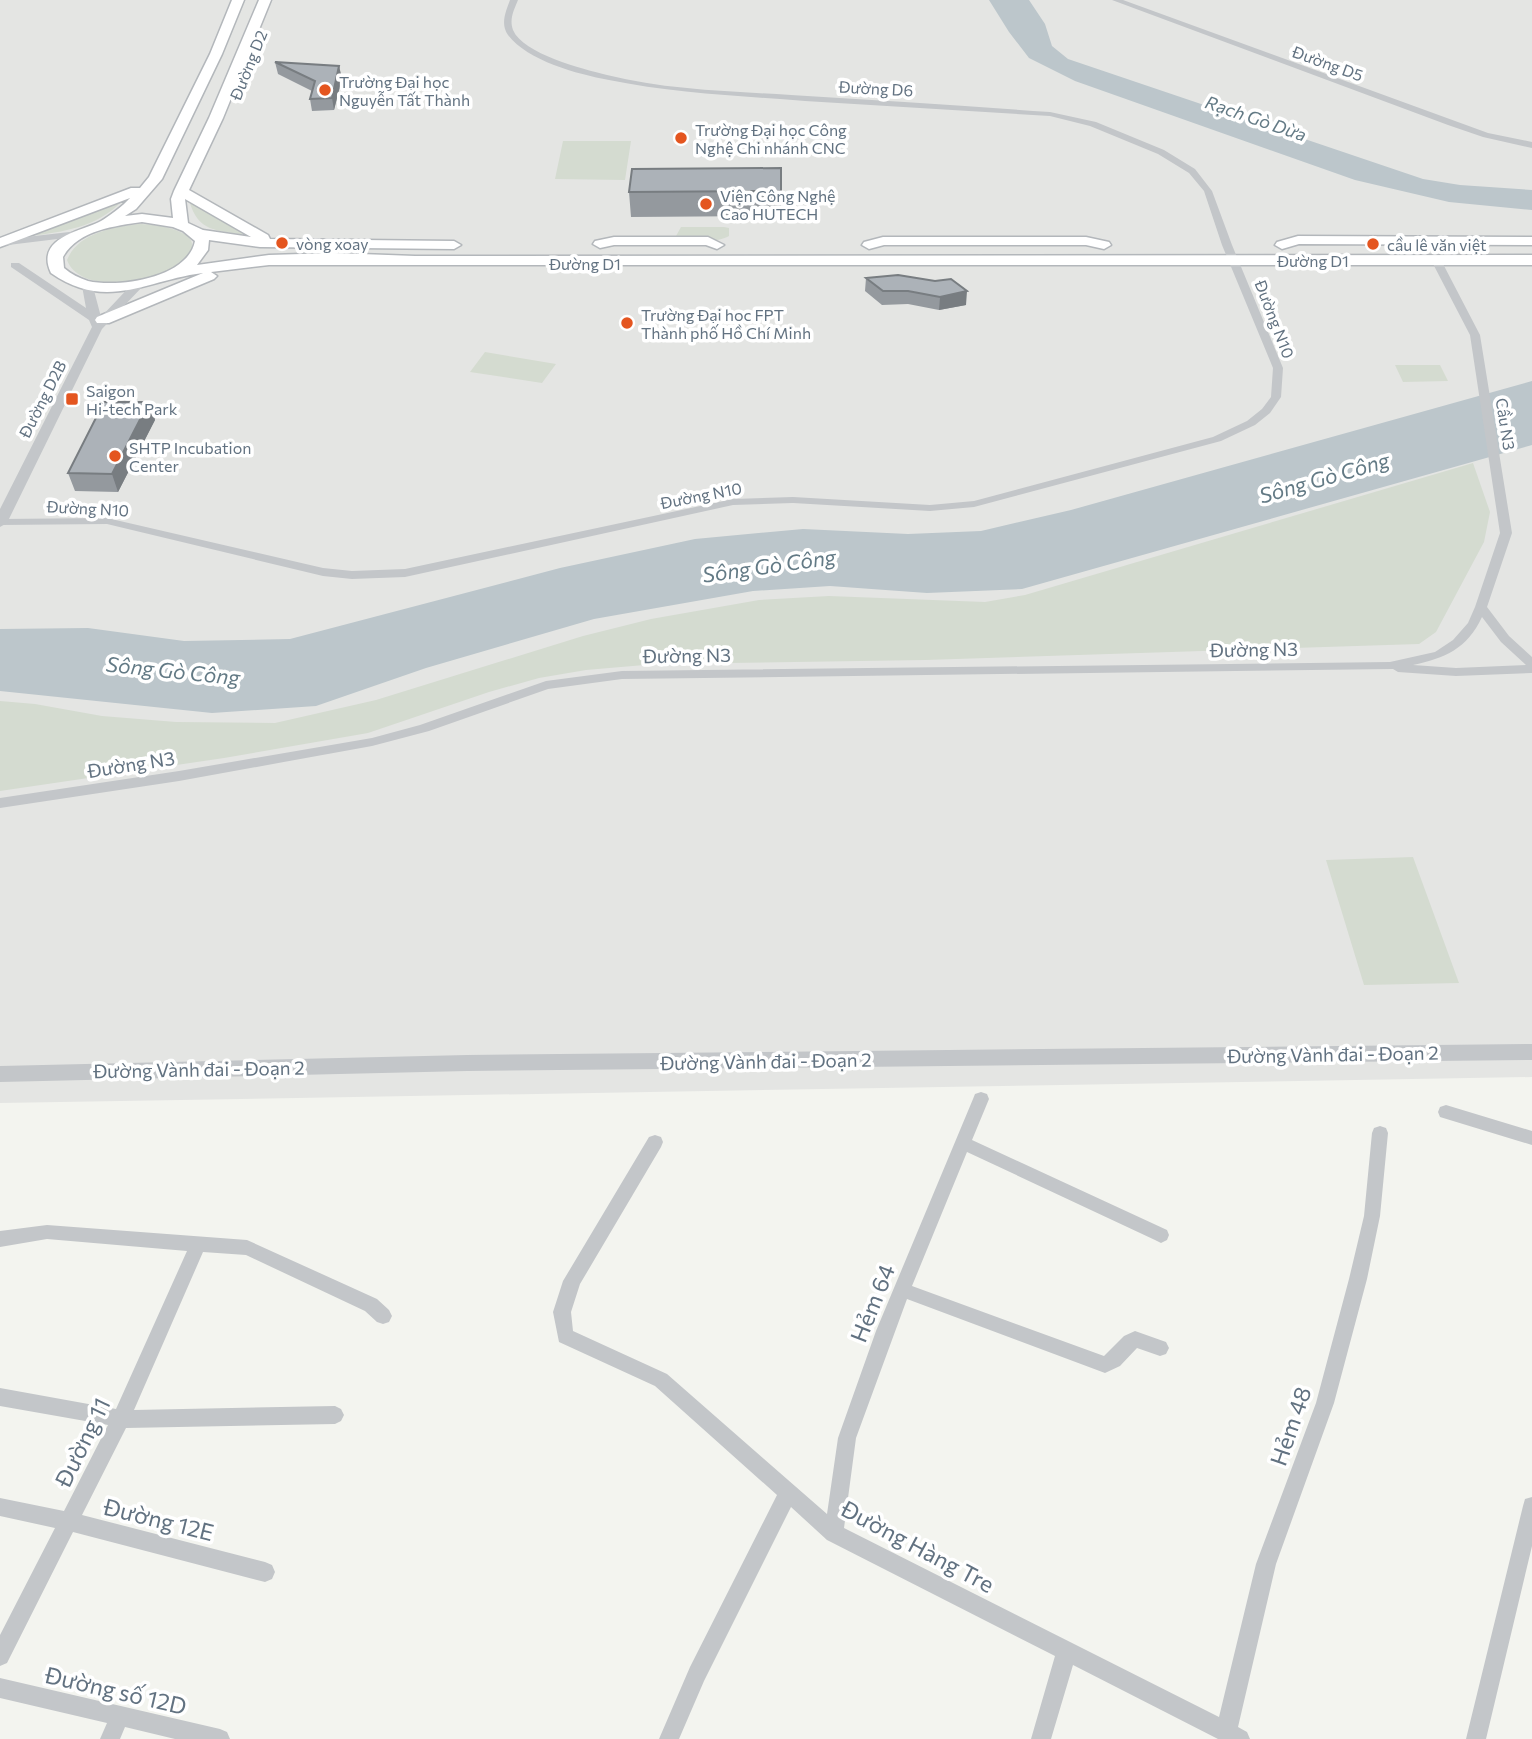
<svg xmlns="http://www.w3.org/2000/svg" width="1532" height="1739" font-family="Commissioner,sans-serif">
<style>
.built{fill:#e4e5e3}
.green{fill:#d4dbd0}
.water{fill:#bcc6cb}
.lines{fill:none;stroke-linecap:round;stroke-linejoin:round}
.primary-casing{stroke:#b3b7bb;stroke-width:3}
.minor{fill:#c3c6c9;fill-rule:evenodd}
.tertiary{fill:#c3c6c9;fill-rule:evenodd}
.primary{fill:#fff;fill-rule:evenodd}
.wall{fill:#94999e}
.shaded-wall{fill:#787d81}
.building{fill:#acb2b8;stroke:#787d81;stroke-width:2}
.poi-dot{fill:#e4551f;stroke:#fff;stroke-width:2.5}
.labels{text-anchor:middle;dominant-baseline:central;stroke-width:7;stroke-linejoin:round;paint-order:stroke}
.far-street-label{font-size:16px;fill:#627281;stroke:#fff}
.far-poi-label{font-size:16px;fill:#627281;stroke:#fff;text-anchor:start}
.far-water-label{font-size:18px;font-style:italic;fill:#637a85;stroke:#fff}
.street-label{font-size:19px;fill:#627281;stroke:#fff}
.water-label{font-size:21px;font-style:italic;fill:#637a85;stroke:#fff}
.near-street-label{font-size:23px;fill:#627281;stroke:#fff}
</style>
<rect width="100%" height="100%" fill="#f3f4ef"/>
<path class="built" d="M0 0H1532V1077L0 1103Z"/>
<path class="green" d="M563 141H631L625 180 555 179Z
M189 200 246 235C217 230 198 233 189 200Z
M121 202C97 227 63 232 30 236Z
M138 224C155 224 215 231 183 261 159 282 81 297 67 260 78 233 111 228 138 224Z
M681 227H724L729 228V236C717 243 688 243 676 236Z
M485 352 556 364 542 383 470 372Z
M1395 365H1440L1448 381 1403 382Z
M1473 463 1490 512 1484 542 1436 632 1419 644 925 660 656 664 586 670 539 678 489 692 368 733 224 758 0 791V701L35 704 102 716 176 722 275 723 376 700 583 636 651 619 759 600 829 596 985 602 1025 595Z
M1413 857 1459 983 1364 985 1326 860Z"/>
<path class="water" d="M989 0H1029L1045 24 1052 46 1068 59 1423 179 1460 185 1532 190V210L1449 202 1355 180 1075 81 1029 58 1009 32Z
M1532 381V445L1022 589 927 593 830 586 753 591 594 619 426 668 316 706 212 713 0 691V629L88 628 184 641 290 639 560 568 695 539 803 529 908 534 981 531 1071 510Z"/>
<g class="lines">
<g class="primary-casing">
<path id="primary" d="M232 0H244L222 54 162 179 136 209 125 216 142 214 173 218 171 199 174 191 209 118 259 0H271L223 118 189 190 268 235 270 239 454 241 461 245 454 249 260 247 209 240 208 250 197 265 269 255 334 253 415 256 1532 255V265H269L211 272 217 276 214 279 109 323H97L95 320 97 317 203 273C146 280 107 312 51 273 34 237 83 231 101 221 108 217 123 206 130 198L0 247V238L131 188H140L149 177 210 54ZM185 199 251 237 203 230 188 223ZM142 222 173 227 183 231 195 241C188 278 119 288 88 281 79 278 71 274 64 268L63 257C78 230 115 226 142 222Z
M1298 236 1532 237V245L1299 244 1282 249 1275 245 1277 242Z
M614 237H708L724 245 717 249 706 245H614L600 248 593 244 595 241Z
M883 237H1086L1109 242 1111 245 1104 249 1086 245H884L869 249 862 245 864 242Z"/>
</g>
<path class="minor" d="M510 0H518C514 10 509 19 513 30 523 54 583 69 607 75 666 90 730 91 791 95 877 100 964 106 1050 112L1096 122 1164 150 1195 169 1212 191 1232 245 1283 368 1281 397 1270 413 1255 425 1221 441 974 507 930 511 793 503 733 505 405 577 352 579 323 576 107 524 0 525V519L107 518 323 568 352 571 405 569 733 499 793 497 930 505 974 501 1213 437 1247 421 1262 409 1271 397 1273 368 1222 245 1204 191 1189 173 1158 154 1090 126 1050 116C968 111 887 106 805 101 740 96 673 93 609 80 577 74 528 61 508 35 500 24 506 11 510 0Z
M1112 0H1123L1488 133 1532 142V148L1483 137 1448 125Z
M1436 257 1441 260 1480 335 1512 533 1487 607 1509 636 1532 657V673L1456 676 1398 672 1393 669 622 679 548 689 429 731 372 746 179 781 0 808V798L179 771 372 738 420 725 546 681 622 671 1390 662 1435 652 1453 640 1468 623 1475 607 1500 533 1470 335 1431 260ZM1482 617 1501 642 1526 665 1456 668 1413 665C1445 658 1467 649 1482 617Z
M981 1092 987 1094 989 1099 972 1140 1167 1230 1169 1235 1167 1240 1161 1243 1155 1240 967 1152 912 1286 1104 1356 1124 1336 1135 1331 1166 1342 1169 1348 1166 1354 1160 1356 1137 1348 1120 1366 1105 1373 907 1299 856 1438 844 1528 1219 1717 1256 1564 1316 1403 1349 1279 1364 1216 1372 1133 1374 1128 1380 1126 1386 1128 1388 1133 1380 1216 1367 1279 1334 1403 1276 1564 1238 1727 1247 1732 1250 1739H1218L1073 1665 1051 1739H1031L1055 1656 827 1540 791 1507 704 1681 679 1739H659L690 1667 777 1495 655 1386 559 1342 553 1312 563 1281 649 1137 655 1135 661 1137 663 1142 661 1147 580 1284 571 1312 573 1331 667 1374 827 1514 838 1438 876 1331 973 1099 975 1094Z
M1446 1105 1532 1131V1145L1440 1117 1438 1112 1440 1107Z
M47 1225 247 1240 377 1299 389 1310 392 1316 389 1322 383 1324 377 1322 365 1311 246 1255 203 1252 134 1410 335 1406 341 1409 344 1415 341 1421 335 1424 126 1428 82 1515 265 1562 272 1565 275 1572 272 1579 265 1582 73 1532 7 1663 0 1666V1635L55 1528 0 1516V1498L64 1511 108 1425 0 1406V1388L116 1409 187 1251 47 1239 0 1247V1231Z
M1532 1497V1546L1486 1739H1466L1523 1506 1525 1499Z
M0 1678 220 1729 227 1732 230 1739H175L125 1727 120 1739H100L107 1723 0 1698Z"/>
<path class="tertiary" d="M78 231 84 234 82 236 0 246V240Z
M11 263H19L86 308 82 286 92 283 101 317 134 282 144 285 102 329 7 523 0 527V509L92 327 89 320 11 267Z
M1532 1044V1060L467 1071 0 1082V1066L467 1055Z"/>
<use href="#primary" class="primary"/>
</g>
<path class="wall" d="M275 62 342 78 334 110 312 111 310 99 312 91 278 74Z
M781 168V216L631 217 629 192Z
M898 275 966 305 939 310 908 304 882 305 865 291 866 278Z
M149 402 155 420 118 492 75 491 68 473Z"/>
<path class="shaded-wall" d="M339 66 342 78 334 110 332 98Z
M967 291 966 305 939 310 940 297Z
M149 402 155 420 118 492 112 474Z"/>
<path class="building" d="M275 62 339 66 332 98 310 99 315 81Z
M781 168V191L629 192 632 169Z
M898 275 935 281 951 279 967 291 940 297 908 291H883L866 278Z
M104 402H149L112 474 68 473Z"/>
<g class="poi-dot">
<circle cx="325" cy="90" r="7"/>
<circle cx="681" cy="138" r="7"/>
<circle cx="706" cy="204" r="7"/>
<circle cx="282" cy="243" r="7"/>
<circle cx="1373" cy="244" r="7"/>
<circle cx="627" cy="323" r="7"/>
<rect x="65" y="392" width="14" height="14" rx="3.5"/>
<circle cx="115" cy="456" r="7"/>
</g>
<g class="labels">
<g class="far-street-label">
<text transform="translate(1328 63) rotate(20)">Đường D5</text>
<text transform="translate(248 65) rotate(-68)">Đường D2</text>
<text transform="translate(876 88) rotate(3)">Đường D6</text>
<text x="1313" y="260">Đường D1</text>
<text x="585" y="263">Đường D1</text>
<text transform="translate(1275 319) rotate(69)">Đường N10</text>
<text transform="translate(42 399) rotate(-63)">Đường D2B</text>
<text transform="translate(1506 424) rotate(81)">Cầu N3</text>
<text transform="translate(701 495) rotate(-11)">Đường N10</text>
<text transform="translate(88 508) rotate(3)">Đường N10</text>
</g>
<g class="far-poi-label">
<text x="339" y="81">Trường Đại học<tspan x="339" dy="18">Nguyễn Tất Thành</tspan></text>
<text x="695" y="129">Trường Đại học Công<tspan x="695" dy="18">Nghệ Chi nhánh CNC</tspan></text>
<text x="720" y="195">Viện Công Nghệ<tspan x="720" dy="18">Cao HUTECH</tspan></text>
<text x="296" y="243">vòng xoay</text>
<text x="1387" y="244">cầu lê văn việt</text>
<text x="641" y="314">Trường Đại học FPT<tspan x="641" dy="18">Thành phố Hồ Chí Minh</tspan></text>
<text x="86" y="390">Saigon<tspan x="86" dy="18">Hi-tech Park</tspan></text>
<text x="129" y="447">SHTP Incubation<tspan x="129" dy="18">Center</tspan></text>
</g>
<g class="far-water-label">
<text transform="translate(1256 118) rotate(19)">Rạch Gò Dừa</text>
</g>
<g class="street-label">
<text transform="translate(1254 649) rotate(-1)">Đường N3</text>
<text transform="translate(687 655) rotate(-1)">Đường N3</text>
<text transform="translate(131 764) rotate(-9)">Đường N3</text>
<text transform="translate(1333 1054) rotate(-1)">Đường Vành đai - Đoạn 2</text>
<text transform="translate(766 1061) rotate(-1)">Đường Vành đai - Đoạn 2</text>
<text transform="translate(199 1069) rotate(-1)">Đường Vành đai - Đoạn 2</text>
</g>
<g class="water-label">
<text transform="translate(1324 477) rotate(-16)">Sông Gò Công</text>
<text transform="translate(769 565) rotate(-8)">Sông Gò Công</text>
<text transform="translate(173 670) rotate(6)">Sông Gò Công</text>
</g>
<g class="near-street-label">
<text transform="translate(872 1303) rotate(-68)">Hẻm 64</text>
<text transform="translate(1290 1426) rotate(-71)">Hẻm 48</text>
<text transform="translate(82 1442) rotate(-64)">Đường 11</text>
<text transform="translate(159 1519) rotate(14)">Đường 12E</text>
<text transform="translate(918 1546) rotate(28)">Đường Hàng Tre</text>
<text transform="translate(116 1690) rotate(13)">Đường số 12D</text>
</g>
</g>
</svg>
